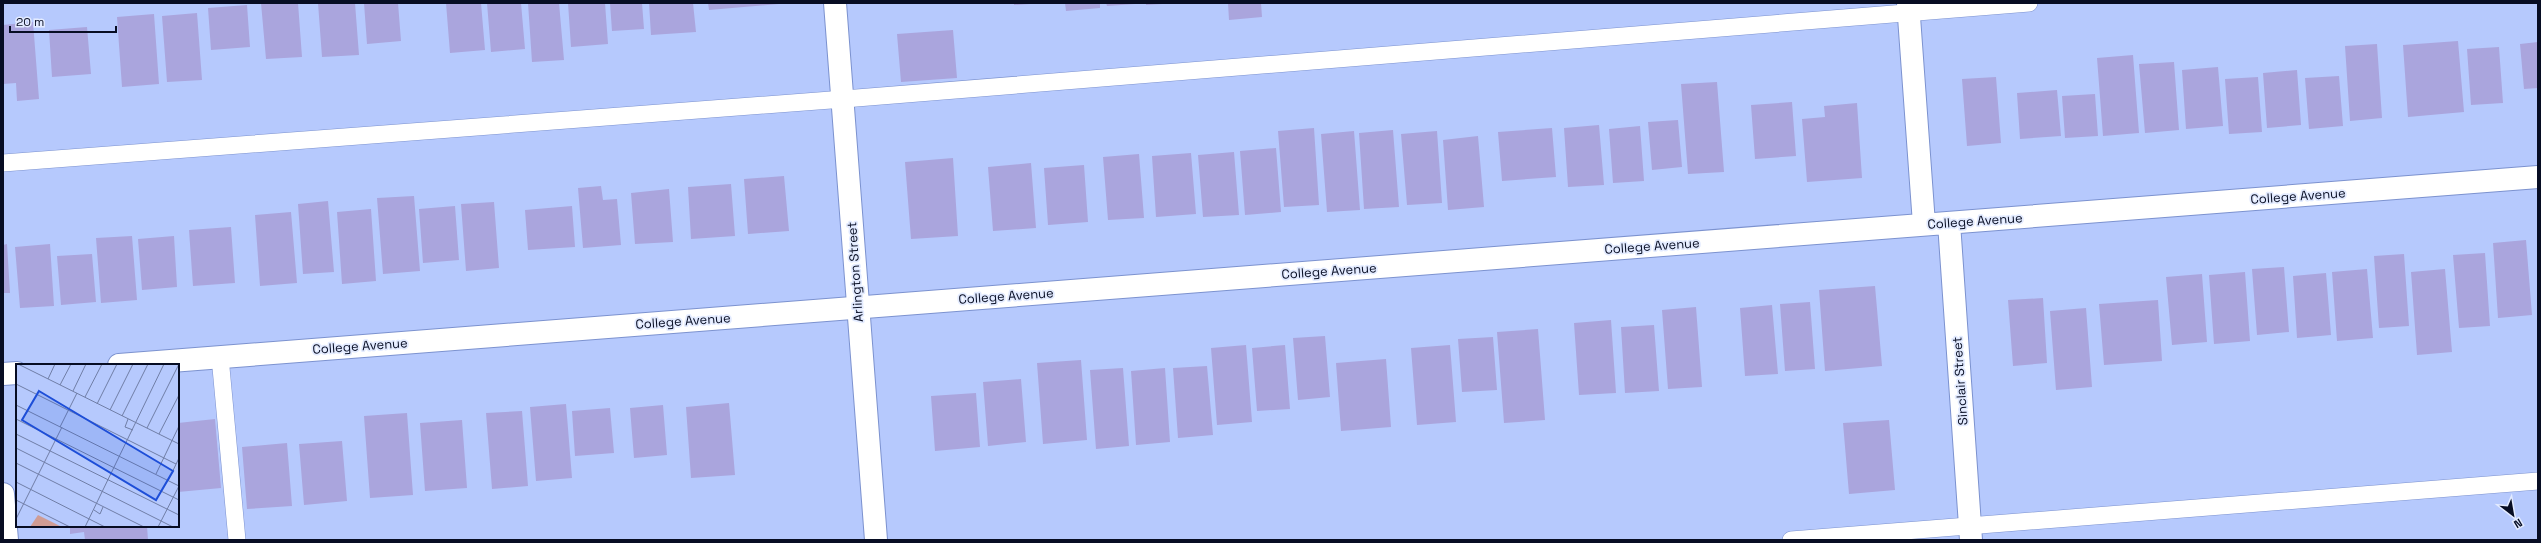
<svg xmlns="http://www.w3.org/2000/svg" width="2541" height="543" font-family="'Space Grotesk',sans-serif">
<style>
.building{fill:#aaa5dd}
.lines{fill:none;stroke-linecap:round;stroke-linejoin:round}
.lane-casing{stroke:#7c92cf;stroke-width:18}
.street-casing{stroke:#7c92cf;stroke-width:24}
.secondary-casing{stroke:#7c92cf;stroke-width:24}
.lane{stroke:#fff;stroke-width:17}
.street{stroke:#fff;stroke-width:22}
.secondary{stroke:#fff;stroke-width:22}
.labels{text-anchor:middle;dominant-baseline:central;stroke-width:3.5;stroke-linejoin:round;paint-order:stroke}
.street-label{font-size:13px;fill:#070d23;stroke:#e3ebff}
.inset-road{fill:none;stroke:#707ea6;stroke-width:1}
.view{fill:#1d4ed8;fill-opacity:0.15;stroke:#1d4ed8;stroke-width:2}
.inset-edge{fill:none;stroke:#070d23;stroke-width:2}
</style>
<rect width="100%" height="100%" fill="#b6c9fd"/>
<path class="building" d="M261 3H298L302 57 266 59Z
M318 3H355L359 55 322 57Z
M364 3H398L401 41 367 44Z
M446 3H481L485 50 450 53Z
M487 3H521L525 49 491 52Z
M528 3H559L564 60 532 62Z
M568 3H605L608 44 571 47Z
M610 3H642L644 29 612 31Z
M649 3H693L696 32 651 35Z
M708 3H779V4L709 10Z
M1014 3H1030V4L1014 5Z
M1065 3H1100V8L1066 11Z
M1106 3H1135V4L1107 6Z
M1146 3H1162V4L1146 5Z
M1228 3H1261L1262 17 1229 20Z
M247 5 250 47 211 50 208 8Z
M197 13 202 80 167 82 162 16Z
M154 14 159 84 122 87 117 17Z
M33 22 39 99 17 101 16 83 3 84V25Z
M87 27 91 74 52 77 49 30Z
M953 30 957 78 901 82 897 34Z
M2458 41 2464 112 2408 117 2403 45Z
M2538 42V88L2524 89 2520 44Z
M2377 44 2382 118 2350 121 2345 46Z
M2499 47 2503 103 2471 105 2467 49Z
M2133 55 2139 133 2103 136 2097 58Z
M2174 62 2179 130 2145 133 2139 64Z
M2218 67 2223 126 2186 129 2182 70Z
M2297 70 2301 125 2267 128 2263 73Z
M2339 76 2343 126 2309 129 2305 78Z
M1996 77 2001 143 1967 146 1962 79Z
M2258 77 2262 132 2229 134 2225 79Z
M1717 82 1724 172 1688 174 1681 84Z
M2057 90 2061 136 2020 139 2017 93Z
M2095 94 2098 136 2065 138 2062 96Z
M1792 102 1796 156 1755 159 1751 105Z
M1857 103 1862 178 1807 182 1802 119 1825 117 1824 106Z
M1678 120 1682 167 1652 170 1648 122Z
M1599 125 1604 185 1568 187 1564 128Z
M1640 126 1644 181 1613 183 1609 129Z
M1314 128 1319 205 1284 207 1278 131Z
M1552 128 1556 177 1502 181 1498 132Z
M1393 130 1399 207 1364 209 1359 133Z
M1354 131 1360 210 1327 212 1321 134Z
M1437 131 1442 203 1407 205 1401 134Z
M1478 136 1484 207 1448 210 1443 140Z
M1276 148 1281 212 1245 215 1240 151Z
M1234 152 1239 215 1203 217 1198 155Z
M1191 153 1196 214 1156 217 1152 156Z
M1139 154 1144 218 1108 220 1103 157Z
M953 158 958 236 911 239 905 162Z
M1031 163 1036 228 993 231 988 167Z
M1084 165 1088 222 1048 225 1044 168Z
M784 176 789 231 748 234 744 179Z
M731 184 735 236 691 239 688 187Z
M601 186 603 200 617 199 621 245 583 248 578 188Z
M669 189 673 242 635 244 631 193Z
M414 196 420 271 383 274 377 198Z
M328 201 334 272 303 274 298 204Z
M494 202 499 268 466 271 461 204Z
M455 206 459 260 423 263 419 209Z
M572 206 575 247 528 250 525 210Z
M371 209 376 281 342 284 337 212Z
M291 212 297 283 260 286 255 215Z
M231 227 235 283 193 286 189 230Z
M132 236 137 300 101 303 96 238Z
M174 236 177 287 142 290 138 239Z
M2526 240 2532 315 2498 318 2493 243Z
M7 244 10 293H3V245Z
M50 244 54 306 20 308 15 247Z
M2485 253 2490 326 2459 328 2453 255Z
M92 254 96 302 61 305 57 256Z
M2404 254 2409 326 2379 328 2374 256Z
M2284 267 2289 332 2257 335 2252 269Z
M2367 269 2373 338 2337 341 2332 272Z
M2445 269 2452 352 2417 355 2411 272Z
M2245 272 2250 341 2214 344 2209 275Z
M2326 273 2331 335 2297 338 2293 276Z
M2202 274 2207 342 2172 345 2166 277Z
M1875 286 1882 366 1825 371 1819 290Z
M2043 298 2047 363 2013 366 2008 300Z
M2158 300 2162 361 2104 365 2099 304Z
M1810 302 1815 369 1785 371 1780 304Z
M1772 305 1778 374 1745 376 1740 308Z
M1696 307 1702 387 1668 389 1662 310Z
M2086 308 2092 387 2056 390 2050 311Z
M1611 320 1616 393 1579 395 1574 323Z
M1654 325 1659 391 1625 393 1621 327Z
M1538 329 1545 420 1504 423 1497 332Z
M1325 336 1330 397 1298 400 1293 338Z
M1493 337 1497 390 1462 392 1458 339Z
M1246 345 1252 422 1217 425 1211 348Z
M1285 345 1290 409 1257 411 1252 348Z
M1450 345 1456 422 1417 425 1411 348Z
M1386 359 1391 427 1341 431 1336 363Z
M1081 360 1087 440 1043 444 1037 363Z
M1207 366 1213 435 1178 438 1173 368Z
M1123 368 1129 446 1096 449 1090 370Z
M1165 368 1170 442 1136 445 1131 371Z
M1021 379 1026 442 988 446 983 382Z
M976 393 980 447 935 451 931 396Z
M729 403 735 475 691 478 686 407Z
M566 404 572 478 536 481 530 407Z
M663 405 667 455 634 458 630 408Z
M610 408 614 453 575 456 572 411Z
M522 411 528 486 492 489 486 413Z
M407 413 413 495 370 498 364 416Z
M215 419 221 488 178 492V423Z
M462 420 467 488 425 491 420 423Z
M1889 420 1895 490 1849 494 1843 423Z
M342 441 347 501 304 505 299 444Z
M287 443 292 506 247 509 242 447Z
M70 526H147L148 540H85L84 532 70 534Z"/>
<g class="lines">
<g class="lane-casing">
<path id="lane" d="M3 163 844 99 2029 3
M220 357 237 540
M1791 540 2538 481"/>
</g>
<g class="street-casing">
<path id="street" d="M1908 3 1924 224
M1949 223 1971 540
M119 365 2538 177
M3 374 17 373
M3 494 7 540"/>
</g>
<g class="secondary-casing">
<path id="secondary" d="M835 3 876 540"/>
</g>
<use href="#lane" class="lane"/>
<use href="#street" class="street"/>
<use href="#secondary" class="secondary"/>
</g>
<g class="labels">
<g class="street-label">
<text transform="translate(2298 196) rotate(-4)">College Avenue</text>
<text transform="translate(1975 221) rotate(-4)">College Avenue</text>
<text transform="translate(1652 246) rotate(-4)">College Avenue</text>
<text transform="translate(1329 271) rotate(-4)">College Avenue</text>
<text transform="translate(855 272) rotate(-94)">Arlington Street</text>
<text transform="translate(1006 296) rotate(-4)">College Avenue</text>
<text transform="translate(683 321) rotate(-4)">College Avenue</text>
<text transform="translate(360 346) rotate(-4)">College Avenue</text>
<text transform="translate(1960 381) rotate(-94)">Sinclair Street</text>
</g>
</g>
<g transform="translate(16 364)">
<rect width="163" height="163" fill="#b6c9fd"/>
<path d="M22 151 46 163H14Z" fill="#cf9c94"/>
<path class="inset-road" d="M2 0 163 80M32 15 39 0M0 20 160 100M44 21 55 0M57 27 70 0M69 33 86 0M81 40 101 0M0 41 163 122 142 163M94 46 117 0M106 52 132 0M0 55 163 136M112 55 109 63 117 66M44 63 61 29M131 64 163 0M0 70 163 151M143 70 163 31M0 84 157 163M0 99 128 163M140 110 163 62M152 117 163 94M0 118 89 163M0 136 54 163M78 146 84 150 87 143M0 155 46 63M69 163 148 0"/>
<path class="view" d="M23 27 157 107 140 136 6 56Z"/>
<rect width="163" height="163" class="inset-edge"/>
</g>
<rect width="2541" height="543" fill="none" stroke="#070d23" stroke-width="8"/>
<g transform="translate(2513 515) rotate(149)" stroke="#e3ebff" stroke-width="3" paint-order="stroke">
<path d="M0-3L7 15L0 10L-7 15Z" fill="#070d23"/>
<text y="-6" font-size="11" font-weight="bold" text-anchor="middle" fill="#070d23">N</text>
</g>
<path d="M10 26v6h106v-6" fill="none" stroke="#070d23" stroke-width="2"/>
<text x="16" y="26" font-size="12" fill="#070d23" stroke="#e3ebff" stroke-width="3" paint-order="stroke">20 m</text>
</svg>
